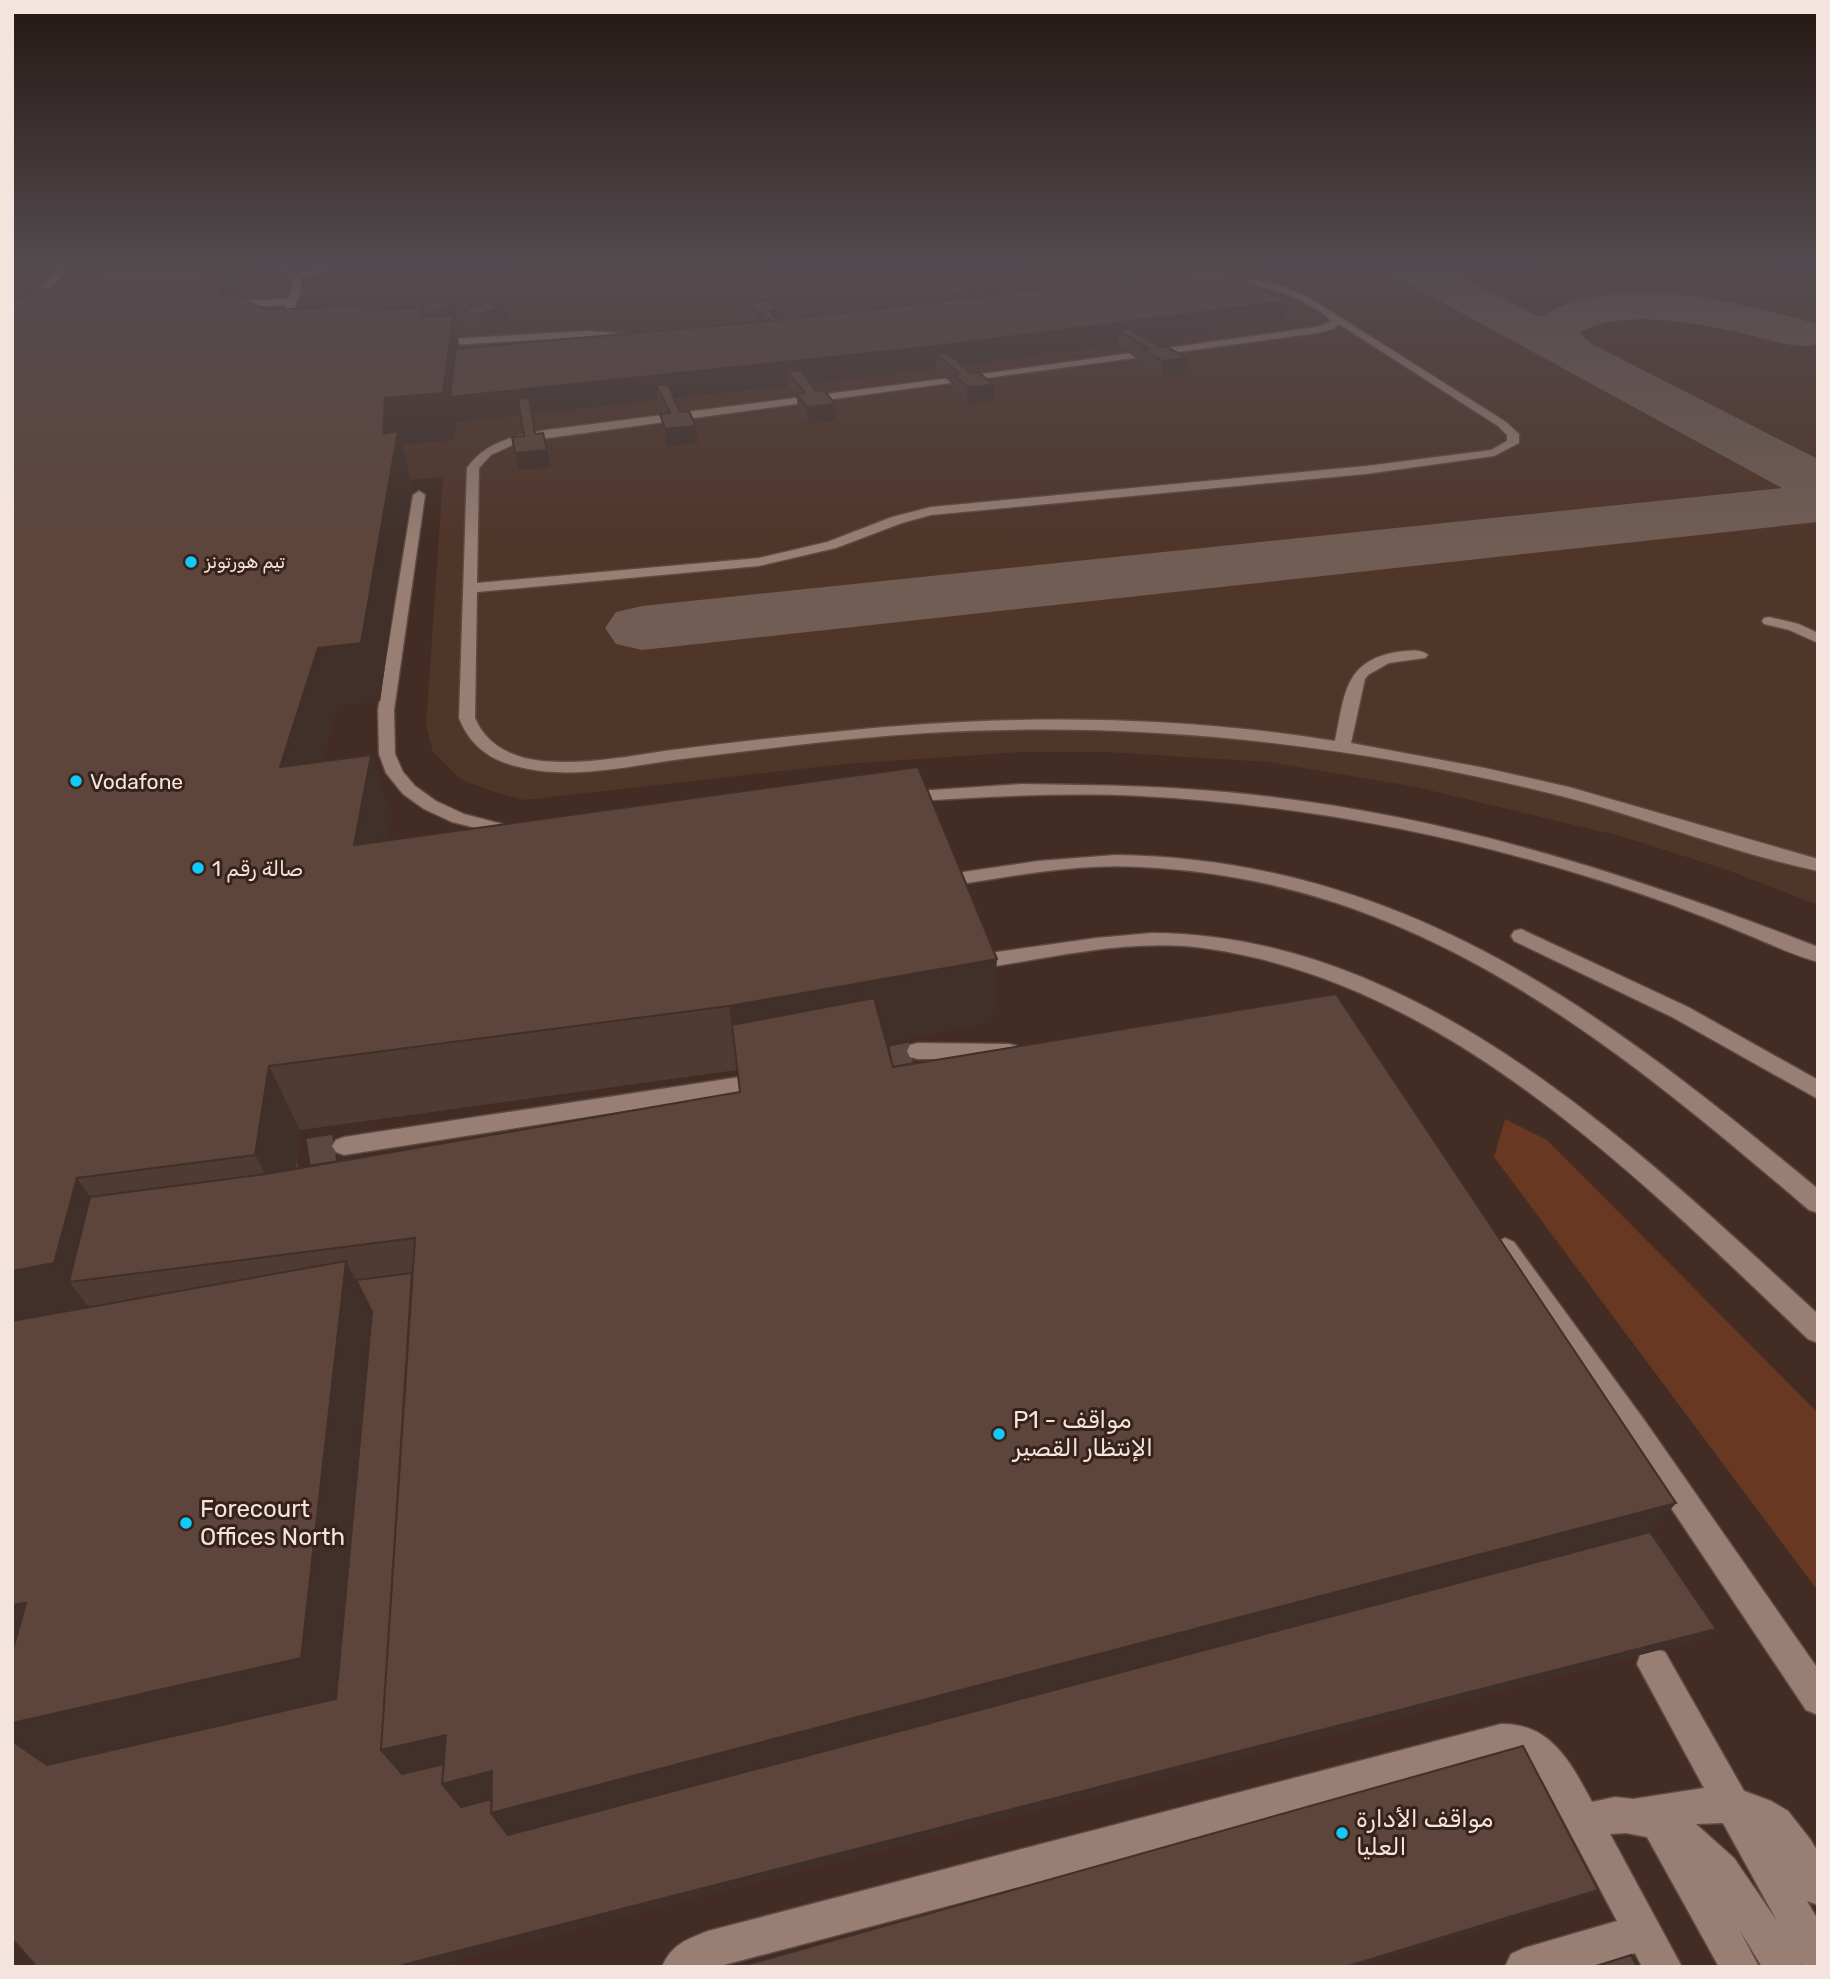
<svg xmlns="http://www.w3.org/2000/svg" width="1830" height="1979" font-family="Rubik,Vazirmatn,sans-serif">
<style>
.built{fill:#503529}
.green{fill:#693823}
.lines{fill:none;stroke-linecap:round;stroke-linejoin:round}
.taxiway{fill:#715d54;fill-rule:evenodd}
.minor-tunnel-far1{stroke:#5d483f;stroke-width:20;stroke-dasharray:20 10;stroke-linecap:butt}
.minor-tunnel{stroke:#5d483f;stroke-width:26;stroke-dasharray:26 13;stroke-linecap:butt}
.minor-casing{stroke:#5d4a42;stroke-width:3}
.minor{fill:#987e73;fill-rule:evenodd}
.wall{fill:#503b33;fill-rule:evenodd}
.shaded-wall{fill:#413029}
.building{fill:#5d453b;stroke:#413029;stroke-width:2}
.poi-dot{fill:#0fcafa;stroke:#372219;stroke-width:2.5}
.labels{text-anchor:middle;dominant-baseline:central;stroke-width:6;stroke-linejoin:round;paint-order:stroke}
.far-poi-label{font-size:18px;fill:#f3e4de;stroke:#372219;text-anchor:start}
.poi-label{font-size:21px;fill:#f3e4de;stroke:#372219;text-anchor:start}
.near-poi-label{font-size:24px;fill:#f3e4de;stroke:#372219;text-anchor:start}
</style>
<rect width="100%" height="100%" fill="#422c23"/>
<path class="built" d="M12 267H1818V905L1727 870 1624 837 1416 787 1269 762 1105 752H1023L845 764 524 800 491 791 460 779 433 752 426 725 443 477 411 480 380 701 338 705 304 828 12 863Z"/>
<path class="green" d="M1505 1119 1547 1140 1818 1413V1591L1494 1157Z"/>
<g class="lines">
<path class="taxiway" d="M1388 267H1441L1540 317C1621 270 1732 301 1818 324V344C1794 350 1773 340 1749 335 1704 324 1621 307 1579 333L1592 344 1818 459V522L642 650 616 644 605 628 616 612 642 606 1782 488 1394 276Z"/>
<path class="minor-tunnel-far1" d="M862 1062 918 1051"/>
<path class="minor-tunnel" d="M270 1158 344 1146"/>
<g class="minor-casing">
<path id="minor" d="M62 267H71L12 329V320Z
M278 267H287L296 275 324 267H339L300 278C305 292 292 305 293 319L305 329V333H299L285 322 286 305 238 307 234 304 238 301 288 299 294 282Z
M1229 279 1267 281 1305 295 1506 422 1519 434V443L1494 456 1366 474 931 515 902 523 836 548 759 566 477 592 475 718C487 746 513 758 543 761 583 765 624 757 664 751 720 744 776 737 833 732 999 714 1169 714 1335 741 1345 696 1343 661 1397 652 1407 651 1420 648 1428 655L1425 658 1389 663 1368 675 1365 679 1351 743 1485 768 1569 787 1818 859V871C1731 853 1647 818 1561 796 1354 744 1141 720 927 733 845 738 764 749 682 759 628 766 570 781 515 766 488 759 469 744 459 718L467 468C486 441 515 436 546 430L989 373 1317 327 1331 321C1326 314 1317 310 1309 305 1278 287 1250 282 1214 286L1210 283ZM1339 324 1498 426 1507 435V441L1491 450 1366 466 931 507 892 517 827 542 759 558 477 583 479 468 491 455 519 442 1317 333 1333 329Z
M586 331 646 335 651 338 646 341 586 337 430 346 425 343 430 340Z
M419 491 425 495 394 710 395 754 403 772 415 786 436 801 464 814 518 828 521 832 518 836 512 837 452 822 424 809 403 794 386 773 379 754 378 710 413 495Z
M1769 617 1799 624 1818 633V643L1789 630 1764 624 1762 621 1764 618Z
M1022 784C1100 785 1178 786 1255 795 1450 816 1636 876 1818 947V962C1786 953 1755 937 1724 925 1680 907 1634 891 1589 877 1444 832 1292 804 1141 796 1061 792 981 797 902 802L893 797 902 792Z
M1115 855C1405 859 1606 1013 1818 1189V1213L1809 1210C1610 1040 1416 880 1141 867 1072 863 1004 878 936 888L926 882 936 876 1038 861Z
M1521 929 1688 1007 1818 1080V1099L1672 1017 1514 941 1511 936 1514 931Z
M1152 933C1417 934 1635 1146 1818 1314V1343L1808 1339C1640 1179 1450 985 1210 949 1135 937 1057 957 983 968L976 966 973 961 976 956 983 954 1096 938Z
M918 1043 1009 1044 1017 1046 1020 1052 1017 1058 1009 1060 918 1059 910 1057 907 1051 910 1045Z
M753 1075 761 1077 764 1083 761 1089 753 1091 344 1155 336 1152 332 1146 336 1140 344 1137Z
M1505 1238 1514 1242 1645 1421 1818 1669V1715L1806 1710 1625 1439 1496 1256 1492 1249 1496 1242Z
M1653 1648 1665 1652 1744 1791 1771 1801 1788 1811 1810 1839 1818 1852V1905L1807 1901 1818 1920V1967H1803L1800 1963 1802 1967H1762L1739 1929 1759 1967H1719L1647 1837 1626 1833 1610 1834 1682 1967H1642L1635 1953 1589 1967H1505L1511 1954 1524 1948 1617 1921 1542 1780 1525 1763 1510 1758 716 1967H662C671 1945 687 1939 708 1931L1501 1724C1551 1723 1571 1763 1592 1802L1615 1797 1633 1799 1704 1788 1637 1664 1641 1652ZM1723 1823 1777 1921 1734 1858 1696 1824Z"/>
</g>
<use href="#minor" class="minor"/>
</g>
<path class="wall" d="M103 267H251L236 295 265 310 362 311 419 307 458 320 454 321 460 349 752 322 747 318 746 303 778 310 779 320 941 301 936 297V283L970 293 975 297 1115 280 1107 277 1108 267H1139L1154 276 1283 323 1149 341 1185 374 1161 377 1142 365V362L1117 345 963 366 970 373 994 385 993 401 967 404 953 391V385L936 369 811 383 816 391 835 404 836 421 808 424 798 411 797 399 788 387V386L675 398 680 412 698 443 667 446 663 431 660 414H664L658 400 533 414 535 434 547 450 551 467 519 470 524 436 521 415 456 422V421L454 440 402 445 411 480 380 701 338 705 322 762 371 755 391 816 387 841 993 1022 886 1042 893 1067 1676 1503 1650 1532 1706 1638 426 1967H37V296L86 287ZM737 1070 740 1092 296 1169 300 1130Z
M505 307 508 321 481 330 465 326 462 311Z"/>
<path class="shaded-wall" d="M233 267H251L233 300 79 328Z
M955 291V306H950V292Z
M1287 301 1283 323 1138 343 1118 330 1117 345 952 367 936 354V369L798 385 787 371 788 386 663 399 656 385 658 400 533 414 538 451 547 450 551 467 519 470 515 453 538 451 532 414 456 422V421L454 440 402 445 411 480 380 701 338 705 304 828 280 767 383 434 385 398 430 329 427 314 454 305 458 320 454 321 462 359Z
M505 307 508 321 481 330 477 315Z
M778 310 779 325 769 311Z
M763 312 764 326 757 327 756 313Z
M1187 358 1185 374 1161 377 1163 361Z
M994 385 993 401 967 404 968 387Z
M835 404 836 421 808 424 807 407Z
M696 426 698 443 667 446 665 429Z
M371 755 391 816 377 907 354 845Z
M997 959 993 1022 738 1069 729 1006Z
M269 1066 300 1130 290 1219 255 1155Z
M77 1178 121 1241 69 1282 103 1325 12 1343V1254Z
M346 1261 378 1323 344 1708 59 1773 12 1741V1605Z
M1676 1503 1642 1542 514 1842 408 1782 381 1750 446 1735 492 1771Z
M1716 1629 1706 1638 426 1967H395Z
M1598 1890 1588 1896 1358 1967H1345Z"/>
<path class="building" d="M103 267H233L226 281V279L86 287Z
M1118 267H1139L1154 276 1142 277Z
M1217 268 1287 301 936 346 450 397 456 349 781 320Z
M226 279 219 295 234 294 265 310 361 306 360 311 422 307 420 317 453 316 443 393 385 398 383 434 398 431 361 643 318 648 280 767 371 755 354 845 918 767 997 959 729 1006 269 1066 255 1155 77 1178 54 1263 12 1271V304L25 296H37L43 289Z
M958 281 970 289 964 290 975 297 965 298 955 291 950 292 936 283Z
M769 300 778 310 769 311 778 320 771 321 763 312 756 313 746 303Z
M437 301 454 305 427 314 423 313 422 307H419Z
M487 303 505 307 477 315 462 311Z
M1129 329 1160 347H1167L1187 358 1163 361 1144 350 1149 349 1118 330Z
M947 352 970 373 978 372 994 385 968 387 954 375 960 374 936 354Z
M801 370 816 391 824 390 835 404 807 407 797 394 805 393 787 371Z
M668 384 680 412 689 411 696 426 665 429 660 414 670 413 656 385Z
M529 398 535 434 543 433 547 450 515 453 512 437 524 436 518 399Z
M1336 994 1676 1503 491 1813 492 1771 442 1784 446 1735 381 1750 415 1238 69 1282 90 1197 266 1174 740 1092 732 1025 874 998 893 1067Z
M346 1261 301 1658 12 1723V1653L26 1603 12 1605V1321Z
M412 1273 381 1750 402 1774 444 1764 442 1784 461 1807 492 1799 491 1813 508 1835 1650 1532 1716 1629 395 1967H37L12 1939V1741L47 1765 336 1699 372 1312 356 1280Z
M1523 1746 1598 1890 1345 1967H739Z
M1631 1955 1637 1967H1594Z"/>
<linearGradient id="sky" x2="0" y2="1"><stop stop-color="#241813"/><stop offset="0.49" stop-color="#544b50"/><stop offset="1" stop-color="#544b50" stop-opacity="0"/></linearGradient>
<rect width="1830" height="544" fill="url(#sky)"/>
<g class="poi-dot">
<circle cx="191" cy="562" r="7"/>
<circle cx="76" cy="781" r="7"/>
<circle cx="198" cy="868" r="7"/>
<circle cx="999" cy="1434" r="7"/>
<circle cx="186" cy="1523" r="7"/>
<circle cx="1342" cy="1833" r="7"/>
</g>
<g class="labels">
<g class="far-poi-label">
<text x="205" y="562">تيم هورتونز</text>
</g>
<g class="poi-label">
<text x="90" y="781">Vodafone</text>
<text x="212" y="868">صالة رقم 1</text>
</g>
<g class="near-poi-label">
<text x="1013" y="1420">P1 - مواقف<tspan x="1013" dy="28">الإنتظار القصير</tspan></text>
<text x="200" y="1509">Forecourt<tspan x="200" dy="28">Offices North</tspan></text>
<text x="1356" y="1819">مواقف الأدارة<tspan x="1356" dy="28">العليا</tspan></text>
</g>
</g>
<rect width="1830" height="1979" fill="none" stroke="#f3e4de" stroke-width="28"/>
</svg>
